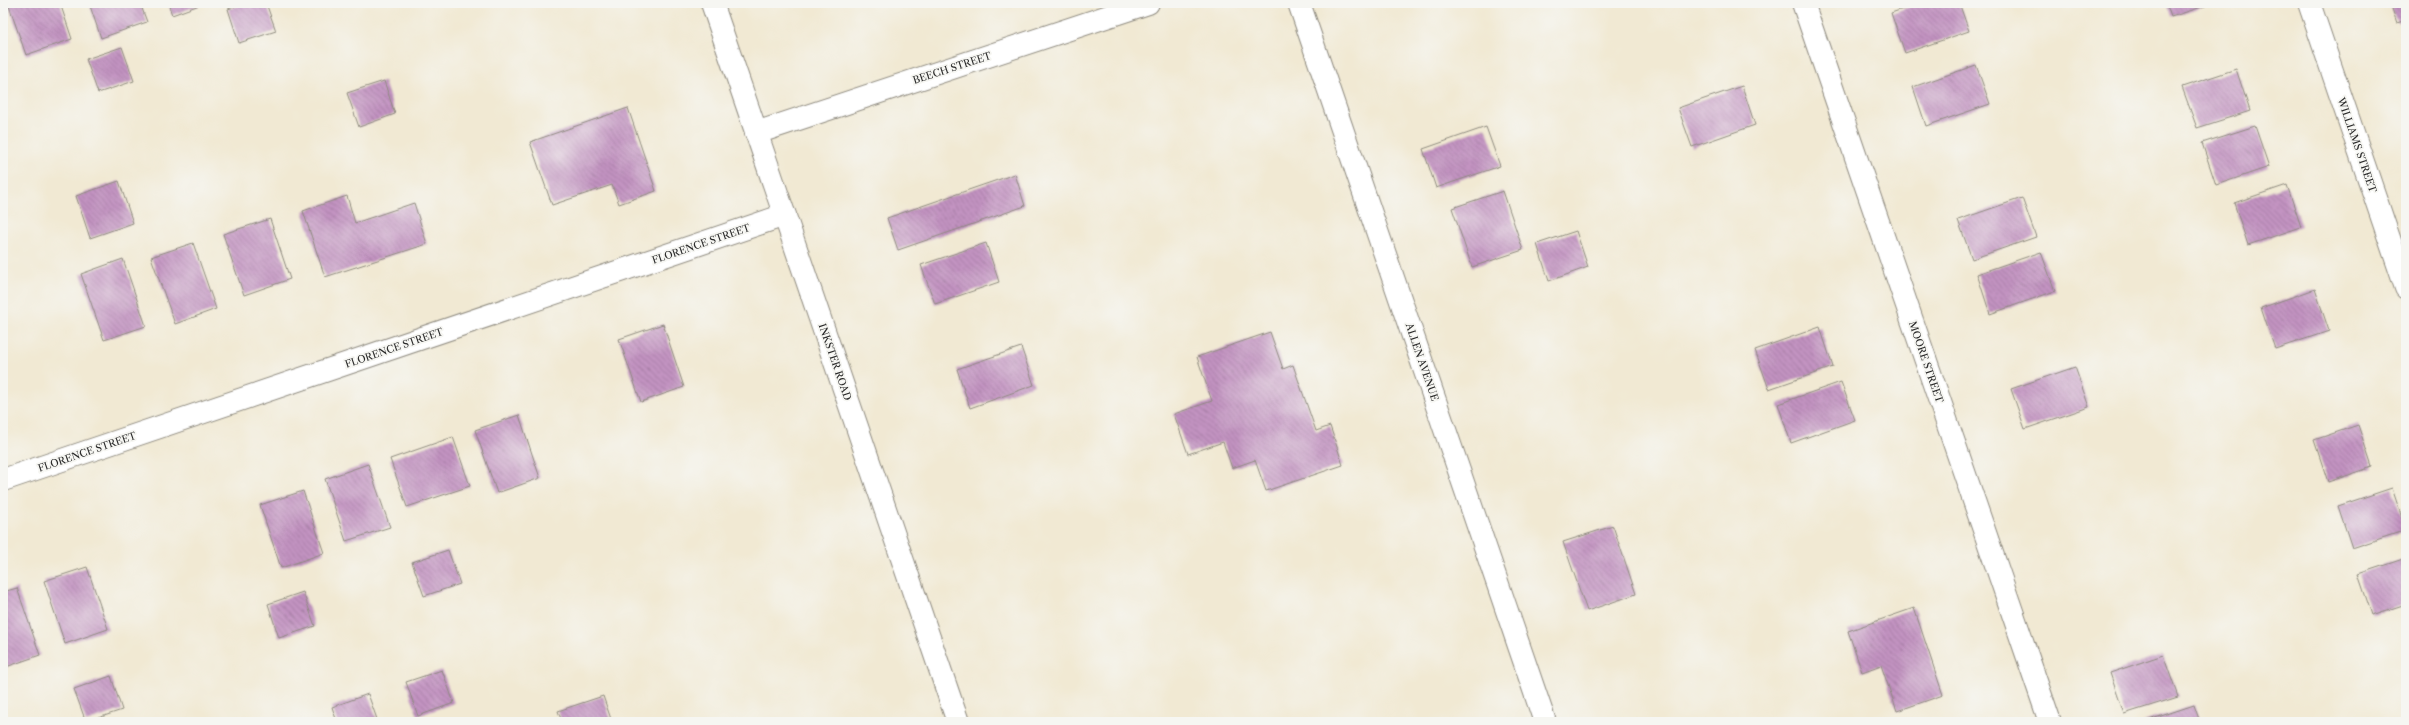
<svg xmlns="http://www.w3.org/2000/svg" width="2409" height="725" font-family="'Libre Caslon Text',serif">
<style>
.building{fill:url(#building-back-hatch)}
.lines{fill:none;stroke-linecap:round;stroke-linejoin:round}
.minor-casing{stroke:#8e8a7f;stroke-width:24}
.major-casing{stroke:#8e8a7f;stroke-width:24}
.minor{stroke:#fff;stroke-width:22}
.major{stroke:#fff;stroke-width:22}
.labels{text-anchor:middle;dominant-baseline:central;stroke-width:3.5;stroke-linejoin:round;paint-order:stroke}
.street-label{font-size:10px;fill:#2b2b2b;stroke:#f6f6f2}
</style>
<defs>
<pattern id="building-back-hatch" width="6" height="6" patternUnits="userSpaceOnUse"><rect width="6" height="6" fill="#c293c1"/><path d="M-1 5l2 2M0 0l6 6M5-1l2 2" fill="none" stroke="#9e789d"/></pattern>
</defs>
<rect width="100%" height="100%" fill="#f6f6f2"/>
<filter id="ink" filterUnits="userSpaceOnUse"><feTurbulence type="fractalNoise" baseFrequency=".025" numOctaves="2"/><feDisplacementMap in="SourceGraphic" scale="8" xChannelSelector="R" yChannelSelector="G"/><feConvolveMatrix kernelMatrix="1 2 1 2 8 2 1 2 1" color-interpolation-filters="sRGB"/></filter>
<filter id="wash" filterUnits="userSpaceOnUse"><feTurbulence type="fractalNoise" baseFrequency=".012" numOctaves="4" result="noise"/><feDisplacementMap in="SourceGraphic" scale="16" xChannelSelector="R" yChannelSelector="G"/><feGaussianBlur stdDeviation="0.9" result="paint"/><feColorMatrix in="noise" values="0 0 0 0 0 0 0 0 0 0 0 0 0 0 0 0 0 1.4 0 .05"/><feComposite in="paint" operator="in"/></filter>
<g filter="url(#wash)">
<rect width="100%" height="100%" fill="#f1e9d3"/>
<g id="blocks">
<path class="building" d="M8 3H60L72 39 26 55Z
M89 3H140L147 22 101 38Z
M168 3H205L172 15Z
M246 3H266L276 31 239 43 228 9Z
M1921 3H1959L1969 31 1905 53 1891 13Z
M2166 3H2214L2171 17Z
M2390 3H2406V20L2397 23Z
M122 47 134 81 98 93 86 59Z
M1976 65 1990 104 1926 126 1913 87Z
M2236 69 2250 111 2197 128 2182 87Z
M384 81 395 114 359 127 347 93Z
M1742 86 1755 125 1692 147 1678 108Z
M628 108 656 191 619 204 612 185 552 205 530 142Z
M2255 126 2269 167 2216 185 2202 143Z
M1486 127 1500 166 1436 188 1423 149Z
M1015 174 1025 206 898 250 887 218Z
M119 181 133 223 90 238 76 196Z
M2287 185 2301 227 2248 245 2234 203Z
M1503 191 1523 250 1472 267 1452 208Z
M347 196 355 223 414 203 427 244 325 277 303 211Z
M2022 198 2036 237 1972 259 1958 220Z
M270 219 290 279 244 295 223 234Z
M1576 231 1588 267 1549 281 1537 244Z
M193 243 216 309 175 324 151 257Z
M986 243 999 282 935 304 921 265Z
M2041 252 2055 291 1990 314 1977 274Z
M123 259 146 326 104 340 81 274Z
M2315 289 2329 331 2275 349 2261 308Z
M663 324 684 387 641 402 619 339Z
M1820 327 1833 367 1769 389 1755 350Z
M1270 332 1283 369 1293 365 1316 431 1330 426 1343 465 1266 491 1255 460 1232 468 1223 442 1188 454 1174 414 1212 401 1197 357Z
M1021 347 1034 385 970 408 957 369Z
M2075 367 2089 407 2025 429 2011 389Z
M1841 382 1855 420 1791 443 1778 404Z
M519 415 540 478 497 493 475 430Z
M2358 425 2372 467 2328 482 2314 440Z
M453 437 470 486 407 507 390 459Z
M368 464 390 527 346 541 325 479Z
M2392 488 2406 530 2352 548 2338 506Z
M303 491 324 553 281 568 260 505Z
M1613 526 1636 594 1587 611 1563 542Z
M448 550 460 584 424 596 412 562Z
M2406 558V604L2372 615 2358 574Z
M87 567 108 629 65 644 44 581Z
M17 588 40 655 3 668V592Z
M303 592 315 626 279 638 268 604Z
M1914 608 1943 695 1897 711 1881 665 1862 672 1848 631Z
M2163 655 2178 697 2124 714 2110 673Z
M442 670 454 703 418 716 406 682Z
M111 676 122 710 86 722 74 689Z
M368 694 378 722H337L332 707Z
M603 696 612 722H562L558 711Z
M2194 705 2200 722H2143Z"/>
</g>
</g>
<g filter="url(#ink)">
<use href="#blocks" fill-opacity="0" stroke="#8e8a7f" stroke-width="1"/>
<g class="lines">
<g class="minor-casing">
<path id="minor" d="M1299 3 1545 722
M1803 3 2050 722
M2309 3 2406 288
M756 133 1148 3
M3 480 785 215"/>
</g>
<g class="major-casing">
<path id="major" d="M712 3 958 722"/>
</g>
<use href="#minor" class="minor"/>
<use href="#major" class="major"/>
</g>
</g>
<g class="labels">
<g class="street-label">
<text transform="translate(952 68) rotate(-18)">BEECH STREET</text>
<text transform="translate(2357 145) rotate(71)">WILLIAMS STREET</text>
<text transform="translate(701 244) rotate(-19)">FLORENCE STREET</text>
<text transform="translate(394 348) rotate(-19)">FLORENCE STREET</text>
<text transform="translate(835 362) rotate(71)">INKSTER ROAD</text>
<text transform="translate(1422 362) rotate(71)">ALLEN AVENUE</text>
<text transform="translate(1926 362) rotate(71)">MOORE STREET</text>
<text transform="translate(87 452) rotate(-19)">FLORENCE STREET</text>
</g>
</g>
<rect width="2409" height="725" fill="none" stroke="#f6f6f2" stroke-width="16"/>
</svg>
